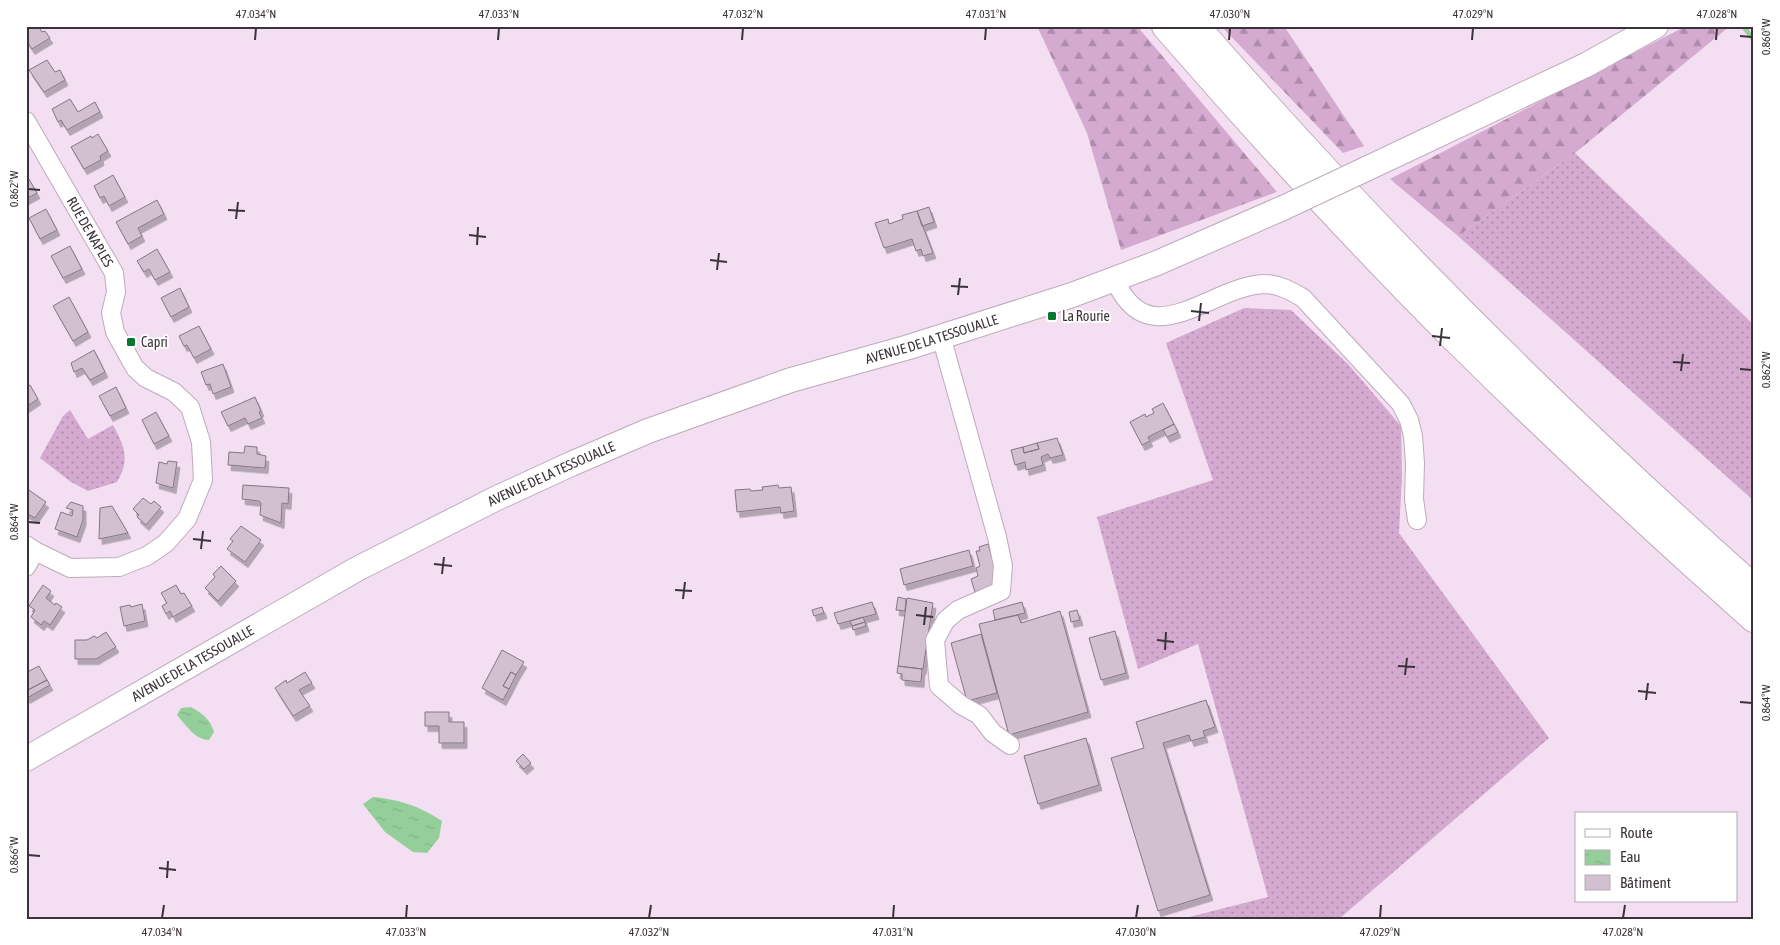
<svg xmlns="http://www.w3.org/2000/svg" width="1780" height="945" font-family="'Asap Condensed',sans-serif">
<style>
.grass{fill:url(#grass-dots)}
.forest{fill:url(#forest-firs)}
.water{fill:url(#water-ripples)}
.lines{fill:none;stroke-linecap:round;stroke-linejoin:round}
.stream{stroke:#94cf9a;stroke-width:4.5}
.building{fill:#d2bfd0;stroke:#877585;filter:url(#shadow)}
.street-casing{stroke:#bdaabb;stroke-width:20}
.secondary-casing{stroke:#bdaabb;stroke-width:26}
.highway-casing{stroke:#bdaabb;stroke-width:30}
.street{stroke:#fff;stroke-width:18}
.secondary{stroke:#fff;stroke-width:24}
.highway{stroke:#fff;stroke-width:28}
.secondary-bridge-casing{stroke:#bdaabb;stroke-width:26;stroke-linecap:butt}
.secondary-bridge{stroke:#fff;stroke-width:24}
.ticks{fill:none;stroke:#3b333a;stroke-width:2}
.poi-dot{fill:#06772c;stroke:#fff;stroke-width:2}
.labels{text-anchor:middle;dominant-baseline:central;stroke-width:4;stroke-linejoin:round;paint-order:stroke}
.street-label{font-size:14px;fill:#3b333a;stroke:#fff}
.poi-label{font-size:14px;fill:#3b333a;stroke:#fff;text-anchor:start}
.neatline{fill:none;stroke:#3b333a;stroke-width:2}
.ticks-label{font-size:12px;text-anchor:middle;fill:#3b333a}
</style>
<defs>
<pattern id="grass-dots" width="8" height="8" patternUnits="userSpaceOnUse" patternTransform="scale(1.25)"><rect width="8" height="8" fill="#d4aad0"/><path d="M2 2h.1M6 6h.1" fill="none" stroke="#ad8baa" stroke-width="1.8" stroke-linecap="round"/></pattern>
<pattern id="forest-firs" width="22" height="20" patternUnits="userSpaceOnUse" patternTransform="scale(1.25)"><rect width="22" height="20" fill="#d4aad0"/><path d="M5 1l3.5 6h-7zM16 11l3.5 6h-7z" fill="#ad8baa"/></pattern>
<pattern id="water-ripples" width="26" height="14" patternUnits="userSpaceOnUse" patternTransform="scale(1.25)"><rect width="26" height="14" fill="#94cf9a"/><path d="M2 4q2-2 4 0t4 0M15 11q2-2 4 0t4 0" fill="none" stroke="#80b285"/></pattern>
<filter id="shadow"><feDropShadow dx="3" dy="5.5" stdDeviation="0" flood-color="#0004"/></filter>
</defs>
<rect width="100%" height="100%" fill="#f3dff1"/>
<path class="grass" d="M1575 153 1754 325V501L1458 236Z
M1244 308 1291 310 1348 364 1401 426 1402 476 1399 533 1549 738 1339 919H1181L1268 897 1198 644 1138 669 1097 517 1213 480 1166 343Z
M70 410 88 439 113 425C125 447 130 460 117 482L88 491 71 482 40 458 63 416Z"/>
<path class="forest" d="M1037 26H1137L1277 192 1121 250 1087 133Z
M1221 26H1284L1364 146 1343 153Z
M1686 26H1730L1575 153 1458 236 1390 179Z"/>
<path class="water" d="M191 707C203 714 210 719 214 732L209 740C195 740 186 725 177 715L181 708Z
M373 797C401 800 419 806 442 821L439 838 427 853 413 852 385 832 363 804Z"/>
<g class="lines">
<path class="stream" d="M1743 26 1754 40"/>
</g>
<path class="building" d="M26 26H38L42 32 45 31 50 38 32 49 26 40Z
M47 60 55 72 60 70 65 80 44 92 29 70Z
M70 99 78 112 95 102 100 112 67 130 61 120 58 122 52 109Z
M98 134 108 151 100 156 101 160 84 169 71 147 91 136 92 138Z
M26 174 37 193 26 199Z
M113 175 125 197 109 206 104 196 100 198 94 186Z
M157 200 164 214 138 228 142 236 128 244 116 222Z
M929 207 934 222 922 226 917 211Z
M46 209 57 230 40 239 29 218Z
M917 211 933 253 923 256 921 249 916 251 912 239 884 248 875 223 888 219 889 224 903 219 902 215Z
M70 246 82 269 63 278 51 256Z
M157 249 170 272 155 280 149 269 144 272 137 261Z
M180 288 189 307 171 317 161 298Z
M69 297 88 332 73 341 53 306Z
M199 326 211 349 194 358 187 345 184 346 179 336Z
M94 350 105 372 90 380 82 368 74 372 71 363Z
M223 364 231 387 213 394 210 384 206 385 201 372Z
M30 385 38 399 26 407V387Z
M116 387 126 408 110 416 99 396Z
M255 397 261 411 259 412 262 418 248 424 245 418 228 426 221 412Z
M1163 403 1174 424 1148 437 1150 441 1142 445 1130 422 1145 414 1146 417 1154 413 1152 409Z
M156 412 169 436 154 444 142 420Z
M1174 424 1178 432 1167 437 1163 430Z
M1057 438 1063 455 1050 458 1048 454 1041 457 1043 465 1026 470 1025 462 1015 465 1011 450 1023 447 1024 453 1039 449 1037 443Z
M1037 443 1039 449 1024 453 1023 447Z
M245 446 257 447V454L266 456 265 468 228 465 229 452 244 453Z
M168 461 177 462 173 488 156 483 159 462 167 464Z
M243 485 289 488 288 504 282 503 281 523 260 515 261 503 259 501 242 499Z
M778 485 779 488 791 487 794 511 781 513 780 507 737 512 735 490 750 489 751 491 763 490 762 487Z
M26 488 46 502 35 518 26 513Z
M143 498 151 504 154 501 161 507 146 525 137 517 139 515 133 509Z
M71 502 83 506V520L77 537 55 529 61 512 72 516 73 510 66 508Z
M112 506 128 533 99 539 100 508Z
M241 526 261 540 245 562 227 549 233 541 230 539Z
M988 544 995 568 994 586 975 592 971 579 978 576 976 568 980 566 976 551H980L979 547Z
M969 550 973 566 904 585 900 569Z
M221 566 236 581 218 601 205 588 215 577 213 574Z
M43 585 51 591 46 598 55 605 56 603 62 607 50 625 44 621 41 625 31 617 35 610 29 606Z
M176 585 181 594 184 593 192 606 173 617 170 611 166 614 162 606 167 603 161 593Z
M898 597 906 599 905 611 896 610Z
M907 598 933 603 923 669 898 666Z
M872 602 876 614 838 624 834 613Z
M1022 602 1025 613 995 620 993 610Z
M142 604 145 621 124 626 120 607 130 605 131 607Z
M822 607 824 613 814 616 812 610Z
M1077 610 1080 620 1071 622 1069 612Z
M1060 611 1088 712 1009 735 979 624 1018 615 1021 623Z
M863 617 865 622 852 626 850 621Z
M865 622 866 626 853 630 852 626Z
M1115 631 1126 673 1101 680 1089 638Z
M106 632 116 647 96 659H75V640H87L94 636 97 638Z
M981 634 997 693 967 701 951 643Z
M502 650 524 662 516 675 511 672 503 686 509 689 503 700 482 688Z
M39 666 47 680 26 691V669L28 668 29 671Z
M898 666 922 669 921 682 902 680V674L897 673Z
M305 672 312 683 299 690 310 706 293 716 275 688 286 680 287 683Z
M511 672 516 675 509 689 503 686Z
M47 680 50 685 27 698 26 691Z
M1206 700 1215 727 1203 731 1205 737 1191 741 1189 735 1163 743 1210 895 1158 911 1111 758 1144 748 1136 722Z
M425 712H449V722H464V743H439V726H425Z
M1086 738 1099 785 1038 804 1024 756Z
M523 754 531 763 524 769 516 761Z"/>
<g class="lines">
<g class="street-casing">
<g id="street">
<path id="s1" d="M26 121 114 273 116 292 111 313 115 332 135 368 146 378 174 392 190 407 201 442 203 480 187 519 166 543 147 556 119 567 70 568 35 551 26 545"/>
<path d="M1115 280C1149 358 1211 286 1264 284 1279 284 1291 291 1303 298L1401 404 1409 420 1413 436 1415 463 1414 499 1417 520"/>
<path d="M941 336 997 537 1003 566 1001 591 958 610 946 620 935 640 939 686 961 705 979 715 993 733 1010 745"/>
<path d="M26 567 35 551"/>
</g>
</g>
<g class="secondary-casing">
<g id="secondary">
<path d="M1366 169 1586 65 1656 26"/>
<path id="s2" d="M26 759 357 569 497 498 571 464 648 431 791 380 909 347 1072 295 1157 263 1283 208"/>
</g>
</g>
<g class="highway-casing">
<path id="highway" d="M1166 26C1259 133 1354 237 1454 337 1551 433 1651 527 1754 618
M1195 26C1369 226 1556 413 1754 589"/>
</g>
<use href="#street" class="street"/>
<use href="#secondary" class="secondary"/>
<use href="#highway" class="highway"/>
<g class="secondary-bridge-casing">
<path id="secondary-bridge" d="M1283 208 1366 169"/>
</g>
<use href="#secondary-bridge" class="secondary-bridge"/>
</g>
<path class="ticks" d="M1740 36 1752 37M255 40 256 28M498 40 499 28M742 40 743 28M985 40 986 28M1229 40 1230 28M1472 40 1473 28M1716 40 1717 28M28 189 40 190M228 210 245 211M236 219 238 202M469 235 486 237M477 245 478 227M710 260 727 262M717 270 719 253M951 286 968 287M958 295 960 278M1191 311 1209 313M1199 321 1201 303M1432 336 1450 338M1440 346 1442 328M1673 362 1690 363M1740 369 1752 370M1681 371 1683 354M28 522 40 523M193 539 211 541M201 549 203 531M434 564 452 566M442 574 444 557M675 590 692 591M683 599 685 582M916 615 933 617M924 625 926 607M1157 640 1174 642M1165 650 1166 632M1398 666 1415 667M1405 675 1407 658M1638 691 1656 693M1646 700 1648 683M1740 702 1752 703M28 855 40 856M159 868 176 870M167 878 168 861M162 918 164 905M406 918 407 905M649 918 651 905M893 918 894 905M1136 918 1138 905M1380 918 1381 905M1623 918 1625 905"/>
<g class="poi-dot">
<rect x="1047" y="311" width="10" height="10" rx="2.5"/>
<rect x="126" y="337" width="10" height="10" rx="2.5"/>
</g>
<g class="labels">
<g class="street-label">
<text stroke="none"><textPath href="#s1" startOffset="128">RUE DE NAPLES</textPath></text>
<text stroke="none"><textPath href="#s2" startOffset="1002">AVENUE DE LA TESSOUALLE</textPath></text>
<text stroke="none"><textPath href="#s2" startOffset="598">AVENUE DE LA TESSOUALLE</textPath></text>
<text stroke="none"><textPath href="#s2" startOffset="192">AVENUE DE LA TESSOUALLE</textPath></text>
</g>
<g class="poi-label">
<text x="1062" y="316">La Rourie</text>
<text x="141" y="342">Capri</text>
</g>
</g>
<rect width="1780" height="945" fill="none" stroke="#ffffff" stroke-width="55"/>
<rect x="1575" y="812" width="162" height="90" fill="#ffffff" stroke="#b1adb0"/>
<rect x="1585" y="829" width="25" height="8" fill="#ffffff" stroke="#b1adb0"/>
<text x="1620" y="838" font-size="15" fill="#3b333a">Route</text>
<rect x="1585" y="850" width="25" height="15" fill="url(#water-ripples)" stroke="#b1adb0"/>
<text x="1620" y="862" font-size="15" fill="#3b333a">Eau</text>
<rect x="1585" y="875" width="25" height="15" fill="#d2bfd0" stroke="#b1adb0"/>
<text x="1620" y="888" font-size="15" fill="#3b333a">Bâtiment</text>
<rect x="28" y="28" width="1724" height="890" class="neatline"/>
<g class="ticks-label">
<text x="256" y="18">47.034°N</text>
<text x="499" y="18">47.033°N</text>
<text x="743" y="18">47.032°N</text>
<text x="986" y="18">47.031°N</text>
<text x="1230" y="18">47.030°N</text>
<text x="1473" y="18">47.029°N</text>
<text x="1717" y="18">47.028°N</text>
<text transform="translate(1766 37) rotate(-90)" y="4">0.860°W</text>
<text transform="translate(14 189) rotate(-90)" y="4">0.862°W</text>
<text transform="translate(1766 370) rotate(-90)" y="4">0.862°W</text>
<text transform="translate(14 522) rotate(-90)" y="4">0.864°W</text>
<text transform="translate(1766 703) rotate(-90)" y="4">0.864°W</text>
<text transform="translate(14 855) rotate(-90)" y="4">0.866°W</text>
<text x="162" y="936">47.034°N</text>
<text x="406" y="936">47.033°N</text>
<text x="649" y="936">47.032°N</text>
<text x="893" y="936">47.031°N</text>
<text x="1136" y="936">47.030°N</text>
<text x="1380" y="936">47.029°N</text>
<text x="1623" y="936">47.028°N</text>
</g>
</svg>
